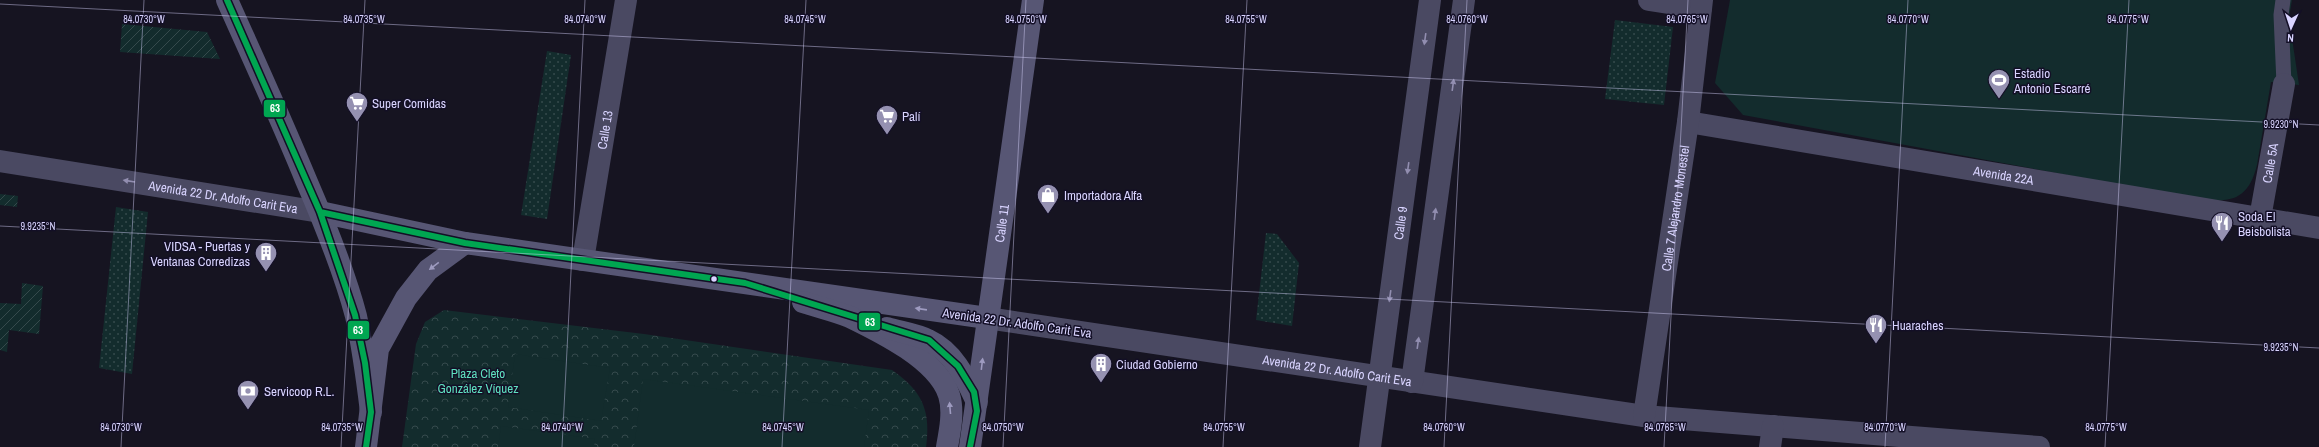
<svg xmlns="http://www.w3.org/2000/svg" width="2319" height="447" font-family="'Archivo Narrow',sans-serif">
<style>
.grass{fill:url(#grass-dots)}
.forest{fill:url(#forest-crowns)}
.garden{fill:url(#garden-furrows)}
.pitch{fill:#132c2d}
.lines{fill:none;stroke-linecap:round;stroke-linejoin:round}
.service{stroke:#4a4962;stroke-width:15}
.minor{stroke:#4a4962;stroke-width:22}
.secondary{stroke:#575674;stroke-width:22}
.bus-1-casing{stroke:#130f26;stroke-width:9}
.bus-1{stroke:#00a651;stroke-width:6}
.oneway{fill:#928eb0}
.oneway2{fill:#9e9bc0}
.ticks{fill:none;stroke:#d9d4ff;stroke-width:1;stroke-opacity:0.45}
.bus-dot{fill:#d9d4ff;stroke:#130f26;stroke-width:1.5}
.labels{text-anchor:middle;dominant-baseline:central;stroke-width:3;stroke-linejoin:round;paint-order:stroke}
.poi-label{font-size:13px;fill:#d9d4ff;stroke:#130f26;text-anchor:start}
.street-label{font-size:13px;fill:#d9d4ff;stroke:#130f26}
.park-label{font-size:13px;fill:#5fe0c0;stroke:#130f26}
.ticks-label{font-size:10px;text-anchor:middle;fill:#d9d4ff;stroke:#130f26;stroke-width:3;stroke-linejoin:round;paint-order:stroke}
.line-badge{stroke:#130f26;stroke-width:1.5}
.badge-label{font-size:11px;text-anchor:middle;font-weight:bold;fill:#fff}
</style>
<defs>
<pattern id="grass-dots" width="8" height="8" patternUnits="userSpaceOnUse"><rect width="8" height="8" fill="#132c2d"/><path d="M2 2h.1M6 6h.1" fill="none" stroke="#354a4c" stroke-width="1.8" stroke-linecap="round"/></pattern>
<pattern id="forest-crowns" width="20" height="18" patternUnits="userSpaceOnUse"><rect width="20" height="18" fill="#132c2d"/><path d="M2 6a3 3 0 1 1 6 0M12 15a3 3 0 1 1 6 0" fill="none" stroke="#354a4c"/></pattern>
<pattern id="garden-furrows" width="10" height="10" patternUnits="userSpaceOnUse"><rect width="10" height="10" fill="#132c2d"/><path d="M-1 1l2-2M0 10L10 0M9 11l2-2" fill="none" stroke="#354a4c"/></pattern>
</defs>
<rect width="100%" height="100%" fill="#161421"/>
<path class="grass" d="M1615 20 1673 27 1664 105 1605 99Z
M547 51 571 55 547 219 521 215Z
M116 207 148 212 132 374 99 368Z
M1266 233 1277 234 1299 263 1292 326 1256 320Z"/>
<path class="forest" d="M444 310 644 334 892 370C922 391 931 410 926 447H402L416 344 425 322Z"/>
<path class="garden" d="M122 24 207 32 220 59 120 52Z
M0 194 18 196 17 207 0 205Z
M22 283 43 286 39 334 9 330 7 352 0 350V303L21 304Z"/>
<path class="pitch" d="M1730 0H2292L2289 18 2299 85 2271 82 2257 165C2248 201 2230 203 2197 199L1743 115 1715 83Z
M515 354 610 368 601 421 508 407Z
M643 379 869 410 864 447H634Z
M501 426 595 439 594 447H498Z"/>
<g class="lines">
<path class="service" d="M2283 0 2281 15 2284 84"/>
<g class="minor">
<path d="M1649 0 1701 8"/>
<path id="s1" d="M1688 122 2319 228"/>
<path id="s2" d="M0 161 320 212"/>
<path id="s3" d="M2260 218 2284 84"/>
<path id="s4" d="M583 260 626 0"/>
<path id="s5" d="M987 318 1644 416 2039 447"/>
<path d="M1412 382 1464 0"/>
<path id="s6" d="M1644 416 1688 122 1702 0"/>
<path id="s7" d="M1370 447 1430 0"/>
<path d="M1770 447 1773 426"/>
</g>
<g class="secondary">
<path d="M227 0C254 60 281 119 306 180 325 224 344 270 356 316 363 348 367 379 371 412"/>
<path d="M320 212 465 243 987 318"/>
<path d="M803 302C818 307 835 311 850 317 881 332 938 360 949 395 954 411 950 431 947 447"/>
<path d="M887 328C900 332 916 334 928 340 954 352 966 379 977 402"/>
<path d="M366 447 378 349 406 298 428 270 465 243"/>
<path id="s8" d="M970 447 1033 0"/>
</g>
<g class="bus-1-casing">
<path id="bus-1" d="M227 0 320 212 355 315 365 363 371 412 366 447
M320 212 465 243 745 283 929 340 958 366 974 392 977 411 970 447"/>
</g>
<use href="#bus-1" class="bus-1"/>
</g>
<defs><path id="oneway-solid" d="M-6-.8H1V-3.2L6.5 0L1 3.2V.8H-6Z"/></defs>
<g class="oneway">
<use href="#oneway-solid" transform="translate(1425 39) rotate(98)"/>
<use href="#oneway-solid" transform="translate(1453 85) rotate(-82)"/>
<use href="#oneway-solid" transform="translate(1408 168) rotate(98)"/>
<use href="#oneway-solid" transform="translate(129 181) rotate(-171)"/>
<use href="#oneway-solid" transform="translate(1435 214) rotate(-82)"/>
<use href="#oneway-solid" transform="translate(1390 296) rotate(98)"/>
<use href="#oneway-solid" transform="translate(1418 343) rotate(-82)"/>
</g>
<g class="oneway2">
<use href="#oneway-solid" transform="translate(434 266) rotate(143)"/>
<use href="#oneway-solid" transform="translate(921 309) rotate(-172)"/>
<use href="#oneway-solid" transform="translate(982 364) rotate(-83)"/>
<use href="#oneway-solid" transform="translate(950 408) rotate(-95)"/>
</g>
<path class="ticks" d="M0 4 2319 125M0 226 2319 348M121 447 144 0M341 447 365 0M562 447 585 0M782 447 806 0M1003 447 1026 0M1223 447 1247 0M1444 447 1467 0M1664 447 1688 0M1885 447 1908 0M2105 447 2129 0"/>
<defs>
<g id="stadium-pin" transform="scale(1.15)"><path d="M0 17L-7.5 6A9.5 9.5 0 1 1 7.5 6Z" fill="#9591b1" stroke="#130f26"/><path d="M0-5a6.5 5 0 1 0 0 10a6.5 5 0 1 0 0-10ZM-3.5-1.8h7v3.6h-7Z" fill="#fff"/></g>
<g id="supermarket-pin" transform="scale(1.15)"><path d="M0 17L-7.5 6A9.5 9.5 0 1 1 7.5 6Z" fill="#9591b1" stroke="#130f26"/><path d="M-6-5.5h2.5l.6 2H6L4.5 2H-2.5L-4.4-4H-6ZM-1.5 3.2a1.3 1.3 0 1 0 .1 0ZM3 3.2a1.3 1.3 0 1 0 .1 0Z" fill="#fff"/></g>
<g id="shop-pin" transform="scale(1.15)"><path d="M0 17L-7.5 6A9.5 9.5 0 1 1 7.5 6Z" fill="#9591b1" stroke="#130f26"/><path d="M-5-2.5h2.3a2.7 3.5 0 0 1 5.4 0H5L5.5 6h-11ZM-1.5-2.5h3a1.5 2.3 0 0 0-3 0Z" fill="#fff"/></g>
<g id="restaurant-pin" transform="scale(1.15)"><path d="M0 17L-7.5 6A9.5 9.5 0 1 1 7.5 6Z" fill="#9591b1" stroke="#130f26"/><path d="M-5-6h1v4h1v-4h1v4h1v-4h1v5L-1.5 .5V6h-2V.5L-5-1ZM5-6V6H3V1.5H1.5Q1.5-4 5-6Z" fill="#fff"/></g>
<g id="building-pin" transform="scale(1.15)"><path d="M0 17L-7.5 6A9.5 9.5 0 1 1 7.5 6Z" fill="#9591b1" stroke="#130f26"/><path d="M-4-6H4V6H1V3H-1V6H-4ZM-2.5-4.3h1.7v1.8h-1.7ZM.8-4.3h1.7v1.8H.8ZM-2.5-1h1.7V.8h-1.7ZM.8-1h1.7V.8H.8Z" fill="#fff"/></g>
<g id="bank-pin" transform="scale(1.15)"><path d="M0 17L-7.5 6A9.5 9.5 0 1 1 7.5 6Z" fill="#9591b1" stroke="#130f26"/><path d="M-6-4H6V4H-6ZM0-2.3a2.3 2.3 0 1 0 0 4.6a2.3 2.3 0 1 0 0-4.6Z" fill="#fff"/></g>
</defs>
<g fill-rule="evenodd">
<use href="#stadium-pin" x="1999" y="80"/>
<use href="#supermarket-pin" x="357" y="103"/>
<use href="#supermarket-pin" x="887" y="116"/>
<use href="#shop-pin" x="1048" y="195"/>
<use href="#restaurant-pin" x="2222" y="223"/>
<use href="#building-pin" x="266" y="253"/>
<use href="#restaurant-pin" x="1876" y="325"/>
<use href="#building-pin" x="1101" y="364"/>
<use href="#bank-pin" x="248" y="391"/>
</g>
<circle class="bus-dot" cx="714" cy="279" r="3.5"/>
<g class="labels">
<g class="poi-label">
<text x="2014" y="73">Estadio<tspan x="2014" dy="15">Antonio Escarré</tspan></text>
<text x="372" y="103">Super Comidas</text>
<text x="902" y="116">Palí</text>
<text x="1064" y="195">Importadora Alfa</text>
<text x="2238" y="216">Soda El<tspan x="2238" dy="15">Beisbolista</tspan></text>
<text x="250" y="246" text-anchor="end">VIDSA - Puertas y<tspan x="250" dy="15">Ventanas Corredizas</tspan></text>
<text x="1892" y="325">Huaraches</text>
<text x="1116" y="364">Ciudad Gobierno</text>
<text x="264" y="391">Servicoop R.L.</text>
</g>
<g class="street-label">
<text stroke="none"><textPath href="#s4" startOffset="132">Calle 13</textPath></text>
<text stroke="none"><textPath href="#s3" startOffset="56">Calle 5A</textPath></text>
<text stroke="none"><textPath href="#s1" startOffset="320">Avenida 22A</textPath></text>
<text stroke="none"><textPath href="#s2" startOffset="226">Avenida 22 Dr. Adolfo Carit Eva</textPath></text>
<text stroke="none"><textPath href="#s6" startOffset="210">Calle 7 Alejandro Monestel</textPath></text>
<text stroke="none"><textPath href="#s8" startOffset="226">Calle 11</textPath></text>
<text stroke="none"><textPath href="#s7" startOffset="226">Calle 9</textPath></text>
<text transform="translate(1017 323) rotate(8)">Avenida 22 Dr. Adolfo Carit Eva</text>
<text stroke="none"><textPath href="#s5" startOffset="354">Avenida 22 Dr. Adolfo Carit Eva</textPath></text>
</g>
<g class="park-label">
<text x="478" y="373">Plaza Cleto<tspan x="478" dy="15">González Víquez</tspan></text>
</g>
</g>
<g class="ticks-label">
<text x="144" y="23">84.0730°W</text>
<text x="364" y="23">84.0735°W</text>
<text x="585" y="23">84.0740°W</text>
<text x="805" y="23">84.0745°W</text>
<text x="1026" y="23">84.0750°W</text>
<text x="1246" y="23">84.0755°W</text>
<text x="1467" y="23">84.0760°W</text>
<text x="1687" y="23">84.0765°W</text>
<text x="1908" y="23">84.0770°W</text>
<text x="2128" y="23">84.0775°W</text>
<text x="2281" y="128">9.9230°N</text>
<text x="38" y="230">9.9235°N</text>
<text x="2281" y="351">9.9235°N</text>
<text x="121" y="431">84.0730°W</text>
<text x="342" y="431">84.0735°W</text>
<text x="562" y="431">84.0740°W</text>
<text x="783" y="431">84.0745°W</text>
<text x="1003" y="431">84.0750°W</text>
<text x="1224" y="431">84.0755°W</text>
<text x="1444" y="431">84.0760°W</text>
<text x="1665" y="431">84.0765°W</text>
<text x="1885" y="431">84.0770°W</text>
<text x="2106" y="431">84.0775°W</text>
</g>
<g class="line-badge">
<rect x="263" y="99" width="23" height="19" rx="4" fill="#00a651"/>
<rect x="858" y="312" width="23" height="19" rx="4" fill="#00a651"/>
<rect x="347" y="320" width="23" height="20" rx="4" fill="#00a651"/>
</g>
<g class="badge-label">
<text x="275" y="112">63</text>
<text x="870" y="326">63</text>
<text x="358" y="334">63</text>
</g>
<g transform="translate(2291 28) rotate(183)" stroke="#130f26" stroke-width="3" paint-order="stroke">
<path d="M0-3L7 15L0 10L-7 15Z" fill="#d9d4ff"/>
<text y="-6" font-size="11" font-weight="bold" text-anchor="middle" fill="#d9d4ff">N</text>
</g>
</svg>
